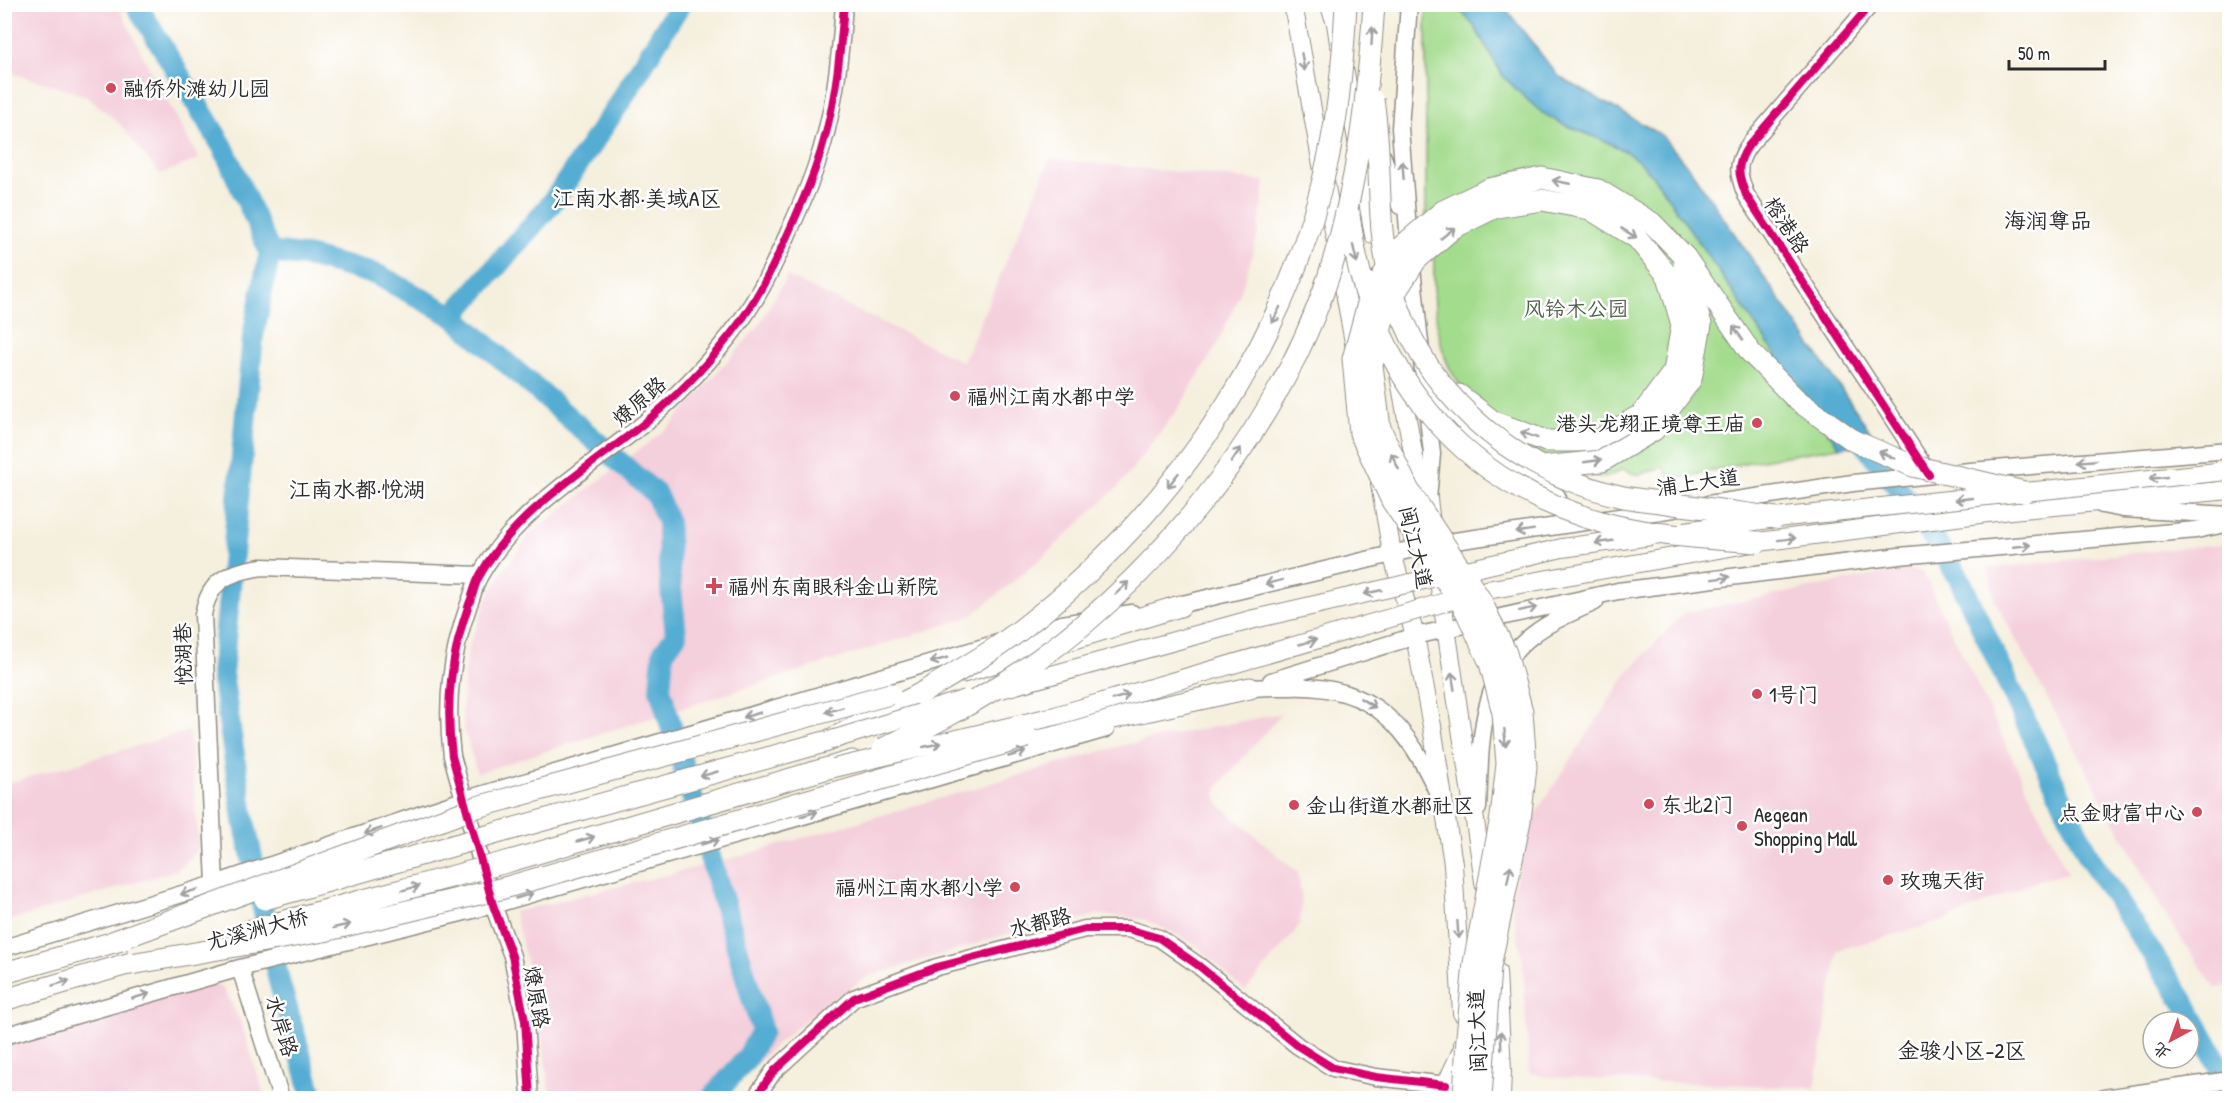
<svg xmlns="http://www.w3.org/2000/svg" width="2234" height="1103" font-family="'Patrick Hand','LXGW WenKai TC',sans-serif">
<style>
.built{fill:#f4cfdc}
.green{fill:#a4dc8e;stroke:#68845c;stroke-width:1.5}
.water{fill:#57add3;stroke:#416c7f;stroke-width:1.5}
.lines{fill:none;stroke-linecap:round;stroke-linejoin:round}
.river{stroke:#57add3;stroke-width:22}
.secondary-casing{stroke:#908d84;stroke-width:19}
.primary-casing{stroke:#908d84;stroke-width:20}
.highway-casing{stroke:#908d84;stroke-width:23}
.secondary{stroke:#fff;stroke-width:16}
.primary{stroke:#fff;stroke-width:18}
.highway{stroke:#fff;stroke-width:21}
.primary-bridge-casing{stroke:#908d84;stroke-width:20;stroke-linecap:butt}
.highway-bridge-casing{stroke:#908d84;stroke-width:23;stroke-linecap:butt}
.primary-bridge{stroke:#fff;stroke-width:18}
.highway-bridge{stroke:#fff;stroke-width:21}
.cycleway-casing{stroke:#fff;stroke-width:11}
.cycleway{stroke:#d6006c;stroke-width:8}
.oneway{stroke:#a0a0a0}
.poi-dot{fill:#d1495b;stroke:#fff;stroke-width:2}
.labels{text-anchor:middle;dominant-baseline:central;stroke-width:5;stroke-linejoin:round;paint-order:stroke}
.poi-label{font-size:21px;fill:#2b2b2b;stroke:#fff;text-anchor:start}
.street-label{font-size:21px;fill:#2b2b2b;stroke:#fff}
.park-label{font-size:21px;fill:#4f6049;stroke:#fff}
.neighbourhood-label{font-size:22px;fill:#2b2b2b;stroke:#fff}
</style>
<rect width="100%" height="100%" fill="#fff"/>
<filter id="ink" filterUnits="userSpaceOnUse"><feTurbulence type="fractalNoise" baseFrequency=".0167" numOctaves="2"/><feDisplacementMap in="SourceGraphic" scale="12" xChannelSelector="R" yChannelSelector="G"/><feConvolveMatrix kernelMatrix="1 2 1 2 8 2 1 2 1" color-interpolation-filters="sRGB"/></filter>
<filter id="wash" filterUnits="userSpaceOnUse"><feTurbulence type="fractalNoise" baseFrequency=".008" numOctaves="4" result="noise"/><feDisplacementMap in="SourceGraphic" scale="24" xChannelSelector="R" yChannelSelector="G"/><feGaussianBlur stdDeviation="1.35" result="paint"/><feColorMatrix in="noise" values="0 0 0 0 0 0 0 0 0 0 0 0 0 0 0 0 0 1.4 0 .05"/><feComposite in="paint" operator="in"/></filter>
<g filter="url(#wash)">
<rect width="100%" height="100%" fill="#f5efdd"/>
<path class="built" d="M4 5H118L148 66 199 159 160 174 119 123 86 96 5 71Z
M1050 159 1265 181 1258 233 1251 259 1241 291 1217 345 1178 409 1119 486 1045 555 970 617 477 773 464 729 462 711 465 668 470 644 489 595 499 577 532 532 669 427 757 328 787 276 963 362Z
M2229 543 2230 986 2215 988 2165 915 1995 601 1988 568Z
M1906 569 1922 571 2068 873 2040 880 1940 922 1838 950 1815 1088 1548 1077 1529 1073 1523 963 1511 898 1532 819 1628 672 1684 613Z
M1282 713 1218 787 1216 795 1220 805 1298 873 1302 901 1300 922 1294 933 1245 991 1198 947 1176 934 1145 920 1121 916 1097 915 1021 936 1018 931 867 977 826 1004 774 1046 723 1098H551L535 996 514 912 723 861 1124 745Z
M189 731 199 849 177 870 5 922V784Z
M213 983 223 988 241 1022 265 1098H5V1042Z"/>
<path class="green" d="M1426 5H1456L1474 26 1503 76 1560 123 1607 142 1625 151 1642 164 1658 183 1839 447 1749 462 1673 480 1663 467 1638 475 1622 469C1607 482 1593 476 1576 470 1536 455 1515 440 1484 410 1468 395 1454 381 1446 360 1431 319 1434 275 1434 232L1426 230Z"/>
<path class="water" d="M1456 5H1503L1558 76 1662 135 1692 172 1879 444 1839 447 1658 183 1642 164 1625 151 1607 142 1560 123 1541 112 1524 97 1503 76 1474 26Z"/>
<g class="lines">
<path class="river" d="M136 4 223 147 270 252 253 336 222 674 243 816 279 981 313 1098
M270 252 311 257 378 275 453 316 656 494 668 522 669 570 676 635 663 653 660 689 762 1031 747 1058 712 1098
M453 316 551 204 618 105 680 4
M1861 439 1919 516 1959 578 2089 857 2187 1007 2209 1046 2230 1091"/>
</g>
</g>
<g filter="url(#ink)">
<g class="lines">
<g class="secondary-casing">
<path id="secondary" d="M1409 4 1400 128 1408 230 1432 454 1428 499
M1871 4 1749 145C1735 165 1738 174 1746 195L1929 474
M1383 157 1400 206
M1433 384 1449 410 1489 450 1548 492 1557 496
M1958 472 2230 450
M1708 504 1853 483 1933 475
M2102 505 2123 509 2230 515
M1170 607 1434 544 1674 509
M1271 681 1415 636 1618 591 1899 556 2196 530 2230 523
M1240 690C1256 686 1274 687 1290 687 1374 684 1409 727 1440 798
M1478 808C1481 745 1477 676 1534 634 1552 620 1574 612 1595 602
M215 884 203 615C209 579 230 572 262 567L480 575
M4 948 215 884 463 800 1062 624 1132 613
M240 968 281 1098
M4 1036 240 968 493 905 1106 729
M530 1098 525 1021 512 956 493 905 452 756C445 702 451 655 469 604 473 595 475 583 480 575 516 511 587 469 642 425 674 399 705 367 731 334 755 304 771 271 787 236 797 214 807 192 815 169 834 117 840 60 844 4
M755 1098 774 1071 854 998 937 967 1085 929H1128L1159 938 1199 966 1298 1046 1333 1068 1376 1077 1446 1085
M2104 1098 2230 1080"/>
</g>
<g class="primary-casing">
<path id="primary" d="M1293 4 1355 348
M1329 4 1336 23 1339 43
M1345 73 1374 235
M1398 369 1416 469 1428 499 1431 523
M1380 484 1392 553 1415 636 1432 726 1453 864 1462 1013
M1437 568 1485 888
M1481 591 1758 542 2011 510 2230 490
M1497 972 1502 1071 1501 1098
M1445 1098 1446 1085 1463 1048V1044"/>
</g>
<g class="highway-casing">
<path id="highway" d="M1459 395 1494 422 1546 441H1597L1642 414
M963 672 1180 606
M1027 737 1250 688
M501 832 828 741 920 694
M510 861 852 761"/>
</g>
<use href="#secondary" class="secondary"/>
<use href="#primary" class="primary"/>
<use href="#highway" class="highway"/>
<g class="primary-bridge-casing">
<path id="primary-bridge" d="M1685 531 1776 518 2217 472
M1001 689 1254 619 1562 548 1651 536
M828 741 966 699
M834 768 1055 716 1469 595"/>
</g>
<g class="highway-bridge-casing">
<path id="highway-bridge" d="M1373 100C1383 159 1375 220 1390 280 1419 391 1509 469 1619 496 1637 500 1655 501 1673 504 1707 508 1742 513 1776 518
M1349 215C1369 368 1453 481 1605 523 1654 536 1707 538 1758 542
M1542 467 1602 461 1654 430 1691 379 1701 324 1684 267
M920 694C955 673 991 653 1023 628 1183 504 1302 324 1335 122 1341 83 1344 44 1346 4
M883 749C925 728 967 707 1007 681 1146 591 1277 434 1329 275 1357 188 1368 96 1374 4
M265 899 501 832
M248 931 510 861
M112 942 477 807 890 694
M119 966 324 931 504 888 1027 737
M4 973 125 939
M4 1000 131 963
M1464 1098 1467 1037 1474 963 1501 817 1507 764 1503 713 1490 663 1465 609 1392 501 1360 433 1353 359 1370 296 1401 247 1443 211 1489 189 1542 178 1598 190 1652 223 1685 257 1751 353 1797 400 1854 441 1913 466 2024 492
M1481 1098 1490 967 1520 821 1526 767 1522 711 1506 653 1480 599 1408 489 1380 428 1372 365 1386 307 1416 260 1453 228 1496 207 1542 200 1590 209 1637 238 1668 276 1682 325 1674 371 1642 414"/>
</g>
<use href="#primary-bridge" class="primary-bridge"/>
<use href="#highway-bridge" class="highway-bridge"/>
<g class="cycleway-casing">
<path id="cycleway" d="M1871 4 1749 145C1735 165 1738 174 1746 195L1929 475
M530 1098 525 1021 512 956 493 905 452 756C445 702 451 655 469 604 473 595 475 583 480 575 516 511 587 469 642 425 674 399 705 367 731 334 755 304 771 271 787 236 797 214 807 192 815 169 834 117 840 60 844 4
M755 1098 774 1071 854 998 937 967 1085 929H1128L1159 938 1199 966 1298 1046 1333 1068 1376 1077 1446 1085"/>
</g>
<use href="#cycleway" class="cycleway"/>
</g>
<defs><path id="oneway-shaft" d="M-6 0H5M1.5-3L5.5 0L1.5 3" fill="none" stroke-width="1.6" stroke-linecap="round" stroke-linejoin="round" transform="scale(1.5)"/></defs>
<g class="oneway">
<use href="#oneway-shaft" transform="translate(1372 36) rotate(-87)"/>
<use href="#oneway-shaft" transform="translate(1303 62) rotate(80)"/>
<use href="#oneway-shaft" transform="translate(1403 170) rotate(-94)"/>
<use href="#oneway-shaft" transform="translate(1561 182) rotate(-169)"/>
<use href="#oneway-shaft" transform="translate(1448 233) rotate(-38)"/>
<use href="#oneway-shaft" transform="translate(1629 233) rotate(31)"/>
<use href="#oneway-shaft" transform="translate(1355 254) rotate(77)"/>
<use href="#oneway-shaft" transform="translate(1276 315) rotate(117)"/>
<use href="#oneway-shaft" transform="translate(1738 333) rotate(-125)"/>
<use href="#oneway-shaft" transform="translate(1529 435) rotate(-160)"/>
<use href="#oneway-shaft" transform="translate(1236 455) rotate(-56)"/>
<use href="#oneway-shaft" transform="translate(1887 455) rotate(-156)"/>
<use href="#oneway-shaft" transform="translate(1395 461) rotate(-115)"/>
<use href="#oneway-shaft" transform="translate(1593 461) rotate(-8)"/>
<use href="#oneway-shaft" transform="translate(2087 461) rotate(175)"/>
<use href="#oneway-shaft" transform="translate(2158 478) rotate(174)"/>
<use href="#oneway-shaft" transform="translate(1173 480) rotate(128)"/>
<use href="#oneway-shaft" transform="translate(1964 499) rotate(174)"/>
<use href="#oneway-shaft" transform="translate(1525 531) rotate(171)"/>
<use href="#oneway-shaft" transform="translate(1787 539) rotate(-7)"/>
<use href="#oneway-shaft" transform="translate(1604 542) rotate(172)"/>
<use href="#oneway-shaft" transform="translate(2022 546) rotate(-5)"/>
<use href="#oneway-shaft" transform="translate(1721 578) rotate(-7)"/>
<use href="#oneway-shaft" transform="translate(1274 582) rotate(166)"/>
<use href="#oneway-shaft" transform="translate(1122 588) rotate(-44)"/>
<use href="#oneway-shaft" transform="translate(1373 592) rotate(167)"/>
<use href="#oneway-shaft" transform="translate(1528 609) rotate(-12)"/>
<use href="#oneway-shaft" transform="translate(1308 642) rotate(-16)"/>
<use href="#oneway-shaft" transform="translate(939 660) rotate(164)"/>
<use href="#oneway-shaft" transform="translate(1453 681) rotate(-99)"/>
<use href="#oneway-shaft" transform="translate(1121 697) rotate(-16)"/>
<use href="#oneway-shaft" transform="translate(1368 703) rotate(31)"/>
<use href="#oneway-shaft" transform="translate(834 710) rotate(165)"/>
<use href="#oneway-shaft" transform="translate(752 715) rotate(164)"/>
<use href="#oneway-shaft" transform="translate(1505 738) rotate(86)"/>
<use href="#oneway-shaft" transform="translate(932 745) rotate(-13)"/>
<use href="#oneway-shaft" transform="translate(1017 754) rotate(-16)"/>
<use href="#oneway-shaft" transform="translate(709 774) rotate(164)"/>
<use href="#oneway-shaft" transform="translate(809 814) rotate(-16)"/>
<use href="#oneway-shaft" transform="translate(373 831) rotate(161)"/>
<use href="#oneway-shaft" transform="translate(586 839) rotate(-16)"/>
<use href="#oneway-shaft" transform="translate(710 842) rotate(-16)"/>
<use href="#oneway-shaft" transform="translate(1509 874) rotate(-78)"/>
<use href="#oneway-shaft" transform="translate(411 888) rotate(-15)"/>
<use href="#oneway-shaft" transform="translate(189 892) rotate(163)"/>
<use href="#oneway-shaft" transform="translate(524 896) rotate(-16)"/>
<use href="#oneway-shaft" transform="translate(342 926) rotate(-13)"/>
<use href="#oneway-shaft" transform="translate(1458 930) rotate(86)"/>
<use href="#oneway-shaft" transform="translate(61 983) rotate(-17)"/>
<use href="#oneway-shaft" transform="translate(141 996) rotate(-16)"/>
<use href="#oneway-shaft" transform="translate(1501 1040) rotate(-92)"/>
</g>
</g>
<g class="poi-dot">
<circle cx="111" cy="88" r="6"/>
<circle cx="955" cy="396" r="6"/>
<circle cx="1757" cy="423" r="6"/>
<path d="M711 577h6v6h6v6h-6v6h-6v-6h-6v-6h6z"/>
<circle cx="1757" cy="694" r="6"/>
<circle cx="1649" cy="804" r="6"/>
<circle cx="1294" cy="805" r="6"/>
<circle cx="2197" cy="812" r="6"/>
<circle cx="1742" cy="826" r="6"/>
<circle cx="1888" cy="880" r="6"/>
<circle cx="1015" cy="887" r="6"/>
</g>
<g class="labels">
<g class="poi-label">
<text x="123" y="88">融侨外滩幼儿园</text>
<text x="967" y="396">福州江南水都中学</text>
<text x="1745" y="423" text-anchor="end">港头龙翔正境尊王庙</text>
<text x="728" y="586">福州东南眼科金山新院</text>
<text x="1769" y="694">1号门</text>
<text x="1661" y="804">东北2门</text>
<text x="1306" y="805">金山街道水都社区</text>
<text x="2185" y="812" text-anchor="end">点金财富中心</text>
<text x="1754" y="814">Aegean<tspan x="1754" dy="24">Shopping Mall</tspan></text>
<text x="1900" y="880">玫瑰天街</text>
<text x="1003" y="887" text-anchor="end">福州江南水都小学</text>
</g>
<g class="street-label">
<text transform="translate(1787 225) rotate(57)">榕港路</text>
<text transform="translate(639 401) rotate(-41)">燎原路</text>
<text transform="translate(1698 482) rotate(-8)">浦上大道</text>
<text transform="translate(1416 547) rotate(77)">闽江大道</text>
<text transform="translate(183 654) rotate(-92)">悦湖巷</text>
<text transform="translate(1040 922) rotate(-14)">水都路</text>
<text transform="translate(257 929) rotate(-15)">尤溪洲大桥</text>
<text transform="translate(537 997) rotate(80)">燎原路</text>
<text transform="translate(282 1026) rotate(73)">水岸路</text>
<text transform="translate(1477 1031) rotate(-92)">闽江大道</text>
</g>
<g class="park-label">
<text x="1576" y="308">风铃木公园</text>
</g>
<g class="neighbourhood-label">
<text x="637" y="198">江南水都·美域A区</text>
<text x="2048" y="220">海润尊品</text>
<text x="357" y="489">江南水都·悦湖</text>
<text x="1962" y="1050">金骏小区-2区</text>
</g>
</g>
<rect width="2234" height="1103" fill="none" stroke="#fff" stroke-width="24"/>
<g transform="translate(2171 1040) rotate(221)"><circle r="28" fill="#ffffff" stroke="#aaaaaa" stroke-width="1.5"/>
<path d="M0-4.5L10 22L0 15L-10 22Z" fill="#d1495b"/>
<text y="-9" font-size="16" font-weight="bold" text-anchor="middle" fill="#2b2b2b">北</text>
</g>
<path d="M2009 60v9h96v-9" fill="none" stroke="#2b2b2b" stroke-width="3"/>
<text x="2018" y="60" font-size="18" fill="#2b2b2b" stroke="#ffffff" stroke-width="4.5" paint-order="stroke">50 m</text>
</svg>
